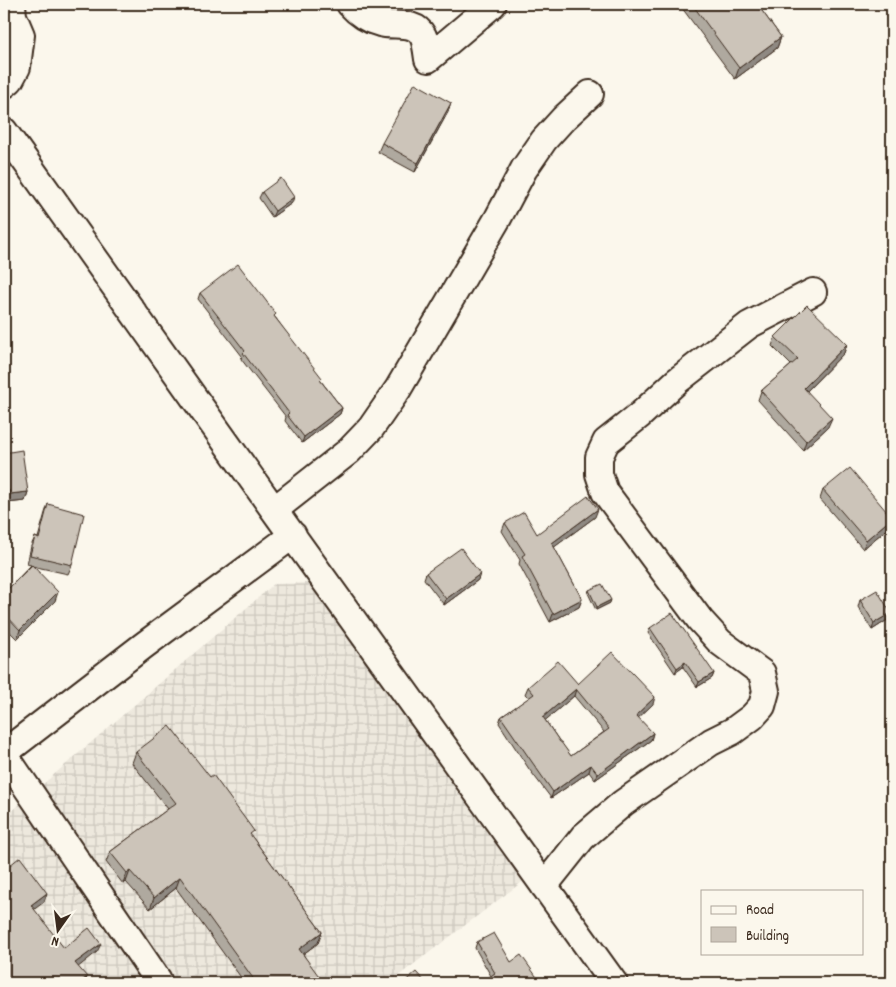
<svg xmlns="http://www.w3.org/2000/svg" width="896" height="987" font-family="Dekko,sans-serif">
<style>
.industrial{fill:url(#industrial-grid)}
.lines{fill:none;stroke-linecap:round;stroke-linejoin:round}
.minor-casing{stroke:#3b2a1e;stroke-width:30}
.minor{stroke:#fbf7ec;stroke-width:26}
.wall{fill:#afa99f;stroke:#3b2a1e;fill-rule:evenodd}
.shaded-wall{fill:#8f8982;stroke:#3b2a1e}
.building{fill:#ccc4b9;stroke:#3b2a1e;fill-rule:evenodd}
</style>
<defs>
<pattern id="industrial-grid" width="8" height="8" patternUnits="userSpaceOnUse" patternTransform="scale(1.25)"><rect width="8" height="8" fill="#ede8dd"/><path d="M0 4h8M4 0v8" fill="none" stroke="#ccc7bd"/></pattern>
</defs>
<rect width="100%" height="100%" fill="#fbf7ec"/>
<filter id="ink" filterUnits="userSpaceOnUse"><feTurbulence type="fractalNoise" baseFrequency=".02" numOctaves="2"/><feDisplacementMap in="SourceGraphic" scale="10" xChannelSelector="R" yChannelSelector="G"/><feConvolveMatrix kernelMatrix="1 2 1 2 8 2 1 2 1" color-interpolation-filters="sRGB"/></filter>
<g filter="url(#ink)">
<path class="industrial" d="M308 583 526 879 389 983H4V818L274 584Z"/>
<g class="lines">
<g class="minor-casing">
<path id="minor" d="M350 4C358 13 368 20 380 23 394 27 415 20 423 36 426 42 427 52 428 59L493 4
M4 85 10 80 17 67 21 35 13 16 12 4
M4 131 274 510 614 983
M274 510 349 451 371 428 398 389 498 218 524 169 544 140 564 118 590 94
M4 753 143 646 293 535
M4 754 158 980
M544 886 583 837 623 803 711 742 733 731 752 717 762 706 766 691 762 673 720 642 700 620 605 492 599 474V457L606 442 640 415 677 381 749 325 813 292"/>
</g>
<use href="#minor" class="minor"/>
</g>
<path class="wall" d="M679 4H757L781 37 777 48 735 79Z
M451 103 448 112 415 172 378 152 382 143Z
M262 192 292 203 272 217 259 198Z
M200 293 275 317 321 381 342 408 340 414 302 443 285 421 286 417 241 359 242 356 198 299Z
M775 337 847 344 844 353 807 391 828 427 803 450 758 400 761 391 791 365 772 346Z
M4 453 28 492 25 501 7 503 6 499H4Z
M823 490 889 527 863 549 820 499Z
M48 504 72 565 68 574 32 566 55 601 17 639 4 626V587L7 590 31 565 27 564 31 546 35 537 38 538 45 513Z
M595 517 554 547 582 599 579 607 550 622 519 564 520 560 502 531 505 523 537 534Z
M426 573 478 580 444 605 424 579Z
M589 590 610 603 596 610 588 593Z
M860 600 891 613 889 619 872 630 858 607Z
M650 628 714 673 712 678 697 687 683 667 675 673 648 633Z
M578 684 653 704 638 718 653 733 651 740 595 780 589 772 551 798 529 769 499 723 501 717 529 698 525 694 528 687ZM574 696 604 732 571 756 560 742 545 720Z
M136 752 252 837 322 932 318 943 303 954 319 983H245L176 888 150 909 126 882 123 884 106 862 110 852 168 809 132 763Z
M477 942 511 962 491 976 475 948Z"/>
<path class="shaded-wall" d="M781 37 777 48 735 79 739 68Z
M451 103 448 112 415 172 418 163Z
M294 197 292 203 272 217 275 211Z
M847 344 844 353 801 397 804 388Z
M342 408 340 414 302 443 304 437Z
M832 418 828 427 803 450 806 441Z
M9 490 6 499H4V491Z
M28 492 25 501 7 503 10 494Z
M598 509 595 517 549 551 552 543Z
M892 518 889 527 863 549 866 540Z
M480 574 478 580 444 605 446 599Z
M58 592 55 601 17 639 20 630Z
M582 599 579 607 550 622 553 614Z
M611 600 610 603 596 610 597 607Z
M891 613 889 619 872 630 874 623Z
M685 662 683 667 675 673 677 668Z
M714 673 712 678 697 687 699 682Z
M576 689 574 696 541 724 543 717Z
M655 697 653 704 634 722 636 715Z
M653 733 651 740 595 780 598 774Z
M591 765 589 772 551 798 553 792Z
M130 871 126 882 123 884 127 873Z
M180 877 176 888 150 909 154 898Z
M47 893 44 902 28 914 31 905Z
M322 932 318 943 295 960 299 949Z
M101 944 97 952 72 972 75 963Z
M87 977 85 983H79Z"/>
<path class="building" d="M692 4H757L781 37 739 68Z
M415 83 451 103 418 163 382 143Z
M281 178 294 197 275 211 262 192Z
M238 264 276 314 274 316 322 378 320 380 342 408 304 437 287 415 289 413 243 353 245 351 200 293Z
M807 305 847 344 804 388 832 418 806 441 761 391 798 359 775 337Z
M22 450 28 492 10 494 9 490 4 491V453Z
M850 468 892 518 866 540 823 490Z
M588 496 598 509 552 543 582 599 553 614 522 556 525 554 505 523 524 512 537 534Z
M48 504 84 514 72 565 30 555 35 537 39 539Z
M461 548 480 574 446 599 426 573Z
M32 565 58 592 20 630 4 613V587L7 590Z
M602 584 611 600 597 607 589 590Z
M877 590 891 613 874 623 860 600Z
M672 613 714 673 699 682 685 662 677 668 650 628Z
M612 652 655 697 636 715 653 733 598 774 591 765 553 792 532 762 501 717 534 694 528 687 558 661 578 684ZM576 689 609 729 571 756 561 742H560L543 717Z
M170 726 210 777 213 775 254 831 250 834 322 932 299 949 321 979 315 983H252L255 981 180 877 154 898 130 871 127 873 110 852 176 803 136 752Z
M20 857 47 893 31 905 64 948 89 928 101 944 75 963 87 977 79 983H4V870Z
M494 933 511 962 521 955 541 983H481L495 973 477 942Z
M416 972 426 983H403Z"/>
</g>
<rect width="896" height="987" fill="none" stroke="#fbf7ec" stroke-width="20"/>
<rect x="10" y="10" width="876" height="967" fill="none" stroke="#3b2a1e" stroke-width="2" filter="url(#ink)"/>
<rect x="701" y="890" width="162" height="65" fill="#fbf7ec" stroke="#aea59a"/>
<rect x="711" y="906" width="25" height="8" fill="#fbf7ec" stroke="#aea59a"/>
<text x="746" y="914" font-size="15" fill="#3b2a1e">Road</text>
<rect x="711" y="927" width="25" height="15" fill="#ccc4b9" stroke="#aea59a"/>
<text x="746" y="940" font-size="15" fill="#3b2a1e">Building</text>
<g transform="translate(58 930) rotate(194)" stroke="#fbf7ec" stroke-width="4" paint-order="stroke">
<path d="M0-4L9 19L0 12L-9 19Z" fill="#3b2a1e"/>
<text y="-8" font-size="14" font-weight="bold" text-anchor="middle" fill="#3b2a1e">N</text>
</g>
</svg>
